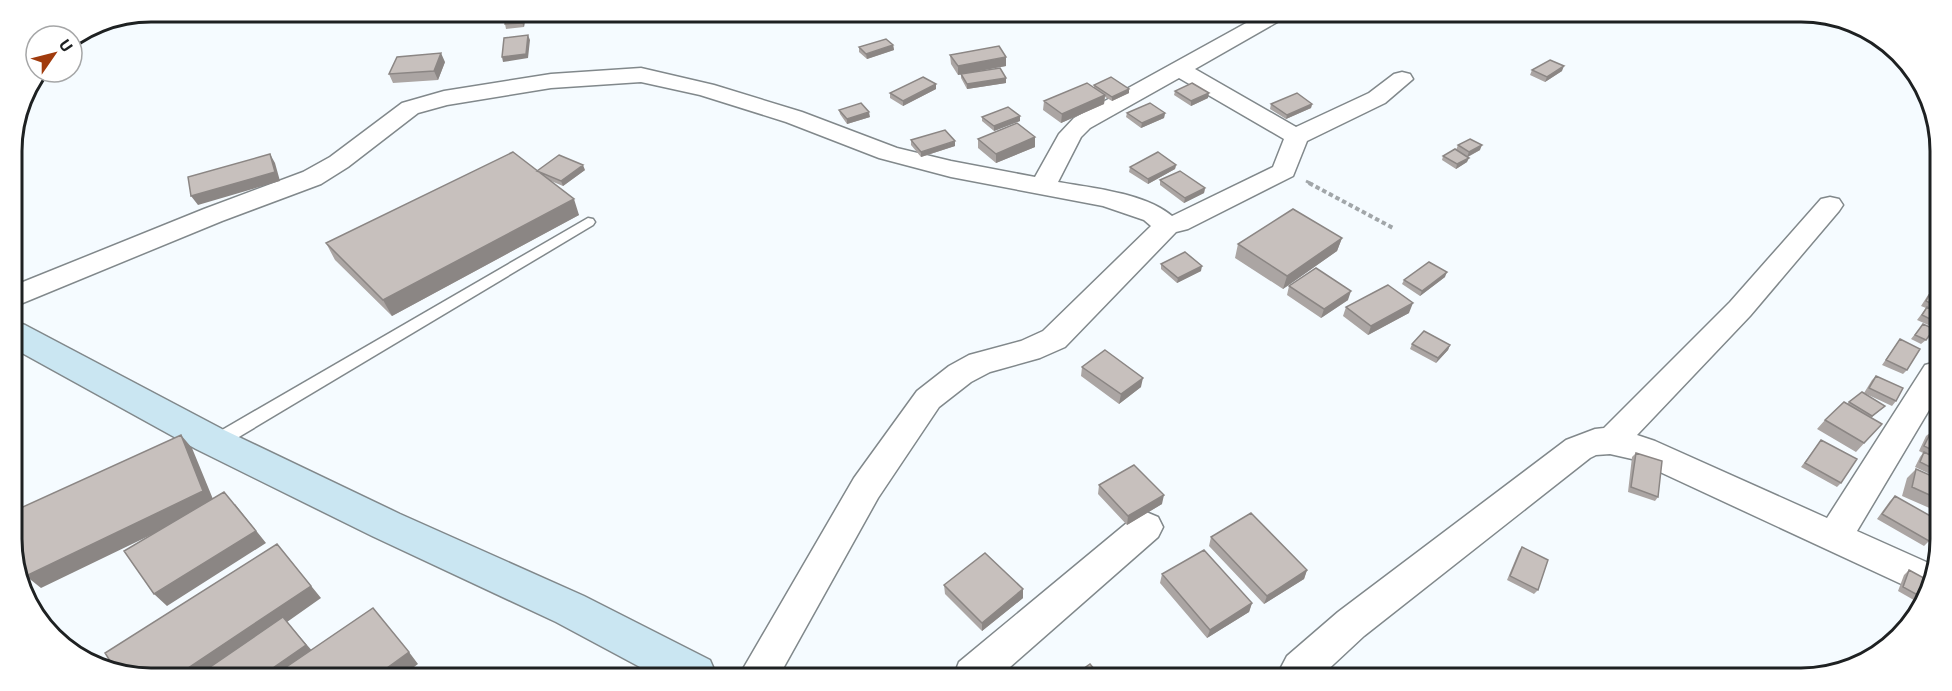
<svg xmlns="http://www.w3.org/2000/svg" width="1952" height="691" font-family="'Exo 2',sans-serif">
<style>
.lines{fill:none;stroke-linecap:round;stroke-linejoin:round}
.lane-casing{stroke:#81888b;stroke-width:3}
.street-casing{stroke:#81888b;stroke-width:3}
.secondary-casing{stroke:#81888b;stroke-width:3}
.path-far1{stroke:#a1a6a9;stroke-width:3;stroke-dasharray:4 2;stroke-linecap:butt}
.path{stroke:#a1a6a9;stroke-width:4;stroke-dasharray:4.5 3;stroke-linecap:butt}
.lane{fill:#fff;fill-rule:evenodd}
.street{fill:#fff;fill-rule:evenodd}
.secondary{fill:#cae6f2;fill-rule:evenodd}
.wall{fill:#aba5a3}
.shaded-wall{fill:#8b8684}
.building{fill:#c7c0bd;stroke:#8b8684;stroke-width:1.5}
.rim{fill:none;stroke:#1e2122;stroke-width:3}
</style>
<rect width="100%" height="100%" fill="#f5fbff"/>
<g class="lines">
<g class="lane-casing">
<path id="lane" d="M588 218 593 219 595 222 593 225 222 447 216 448 210 447 208 442 210 437Z"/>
</g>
<g class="street-casing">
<path id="street" d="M1257 17H1283L1279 21 1195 69 1296 127 1369 93 1394 74 1402 72 1410 74 1413 79 1385 103 1307 141 1293 176 1188 229 1176 232 1065 347 1040 358 990 372 971 382 939 407 878 498 780 674H740L854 478 917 391 949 366 969 355 1021 341 1043 331 1151 226 1144 220 1103 206 951 177 879 158 786 122 700 95 641 82 551 88 447 105 418 113 348 167 321 184 222 221 13 307V286L204 209 303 172 330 157 402 103 444 91 551 74 641 68 714 85 802 112 897 148 951 161 1035 177 1059 134 1074 118ZM1179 78 1284 139 1273 167 1172 216C1145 193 1092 188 1058 182L1081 137 1090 128Z
M1830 197 1839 199 1843 205 1839 211 1750 316 1637 435 1655 441 1827 518 1925 365 1936 362 1935 400 1857 531 1933 565V584L1925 595 1632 459 1610 454 1596 455 1590 458 1364 636 1320 677H1276L1287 656 1338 612 1566 440 1595 429 1604 428 1730 302 1821 199Z
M1146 512 1158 517 1163 527 1158 537 1001 675H954L959 662 1134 517Z"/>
</g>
<g class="secondary-casing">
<path id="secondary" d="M13 321 25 325 222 429 400 514 584 596 710 660 716 674H653L556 622 372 536 196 449 13 348Z"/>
</g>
<path class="path-far1" d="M1306 181 1312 184"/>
<path class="path" d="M1309 183 1393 228"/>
<use href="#lane" class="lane"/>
<use href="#street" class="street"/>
<use href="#secondary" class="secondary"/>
</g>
<path class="wall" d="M507 14H526L524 27 506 29 505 24Z
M893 45 894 50 867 59 859 52V47Z
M950 55 1006 66 978 71 1006 78V83L967 89 961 78V74L958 75 951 64Z
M445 62 438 80 393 83 389 74Z
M1532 70 1562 71 1545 82 1530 75Z
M936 84V89L903 106 890 98V93Z
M1094 85 1129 89V93L1112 101 1105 97 1104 104 1061 123 1043 110 1044 101 1094 87Z
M1175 91 1208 98 1191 106 1174 95Z
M1271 104H1312L1311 108 1286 119 1270 109Z
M839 110 870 117 847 124 840 114Z
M1127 113H1165L1164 118 1141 128 1126 117Z
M1020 116V121L994 131 982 121V117Z
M1035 137V147L996 163 978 148V139Z
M911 140 955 146 921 157 911 145Z
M1458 145 1480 150 1468 157 1467 162 1456 169 1442 160 1443 156 1456 150Z
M1176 165 1175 169 1148 184 1129 172 1130 167Z
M585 170 563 186 551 181 579 215 392 316 335 260 326 243 537 171Z
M1160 180 1205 188 1204 193 1184 203 1160 185Z
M1342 238 1337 251 1283 289 1235 258 1238 244Z
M1161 264 1201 271 1177 283 1161 269Z
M1445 277 1420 296 1402 284 1404 280Z
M1289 286 1348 300 1321 318 1287 295Z
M1932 290 1937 292 1936 327 1935 328 1917 320 1926 308 1921 306 1928 295Z
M1346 307 1409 313 1368 335 1343 316Z
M1923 324 1926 340 1921 344 1911 339Z
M1900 339 1907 370 1903 374 1882 365Z
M1412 344 1450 345 1448 350 1436 363 1410 349Z
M1082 367 1141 387 1119 404 1081 376Z
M1876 376 1896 401 1892 406 1864 393 1872 380Z
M1849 402 1885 406 1871 418 1882 424 1856 452 1817 429 1825 420Z
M1935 431 1934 476 1915 467 1920 457 1923 453 1919 451 1926 436 1931 432 1934 433Z
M1821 440 1841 483 1837 487 1801 467Z
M1636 453 1658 497 1655 501 1628 492 1632 457Z
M1916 469 1934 477V510L1902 496 1907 478Z
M1099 485 1162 504 1127 525 1098 494Z
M1895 496 1929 541 1924 546 1877 519 1890 501Z
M1211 537 1307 570 1304 579 1264 604 1209 546Z
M1522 547 1538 590 1534 594 1507 580 1519 551Z
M1909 570 1933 584 1919 603 1898 591 1904 575Z
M1162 574 1252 603 1249 612 1207 638 1160 583Z
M944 585 1023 598 982 631 945 594Z"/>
<path class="shaded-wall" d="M524 14H526L524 27 522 23Z
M528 35 530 40 528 58 503 62 502 57Z
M893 45 894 50 867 59 866 54Z
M441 53 445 62 438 80 434 71Z
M1006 57V66L958 75V66Z
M1564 66 1562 71 1545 82 1547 77Z
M1006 78V83L967 89V84Z
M936 84V89L903 106V101Z
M1129 89V93L1112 101V97Z
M1209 93 1208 98 1191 106V101Z
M1105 95 1104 104 1061 123 1062 114Z
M1312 104 1311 108 1286 119 1287 115Z
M869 112 870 117 847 124V119Z
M1165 113 1164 118 1141 128 1142 123Z
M1020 116V121L994 131V126Z
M1035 137V147L996 163V154Z
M955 141V146L921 157V152Z
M1482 145 1480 150 1467 157 1469 152Z
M270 154 275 163 280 181 198 205 191 196Z
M1469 158 1467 162 1456 169 1457 164Z
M583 165 585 170 563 186 561 181Z
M1176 165 1175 169 1148 184V179Z
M1205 188 1204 193 1184 203 1185 198Z
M574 199 579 215 392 316 383 300Z
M1342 238 1337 251 1283 289 1287 276Z
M1202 266 1201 271 1177 283 1178 278Z
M1447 272 1445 277 1420 296 1422 291Z
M1351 291 1348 300 1321 318 1324 309Z
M1413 303 1409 313 1368 335 1371 326Z
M1450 345 1448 350 1436 363 1438 358Z
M1143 378 1141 387 1119 404 1121 394Z
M181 435 192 448 215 504 41 588 26 576Z
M1164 495 1162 504 1127 525 1128 516Z
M235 504 266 543 167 606 154 594Z
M277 544 321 598 287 622 314 653 287 672H182Z
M1307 570 1304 579 1264 604 1267 596Z
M1023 589V598L982 631V623Z
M1252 603 1249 612 1207 638 1210 630Z
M409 652 418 664 406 673H380Z"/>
<path class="building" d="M507 14H524L522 23 505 24Z
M528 35 526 54 502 57 504 38Z
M886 39 893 45 866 54 859 47Z
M999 46 1006 57 958 66 950 55Z
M441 53 434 71 389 74 397 57Z
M1550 60 1564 66 1547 77 1532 70Z
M1000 68 1006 78 967 84 961 74Z
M923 77 936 84 903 101 890 93Z
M1111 77 1129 89 1112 97 1094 85Z
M1087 83 1105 95 1062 114 1044 101Z
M1192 83 1209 93 1191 101 1175 91Z
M1297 93 1312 104 1287 115 1271 104Z
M861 103 869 112 847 119 839 110Z
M1150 103 1165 113 1142 123 1127 113Z
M1008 107 1020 116 994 126 982 117Z
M1017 123 1035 137 996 154 978 139Z
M945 130 955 141 921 152 911 140Z
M1470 139 1482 145 1469 152 1458 145Z
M1455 149 1469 158 1457 164 1443 156Z
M513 152 574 199 383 300 326 243Z
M1158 152 1176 165 1148 179 1130 167Z
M270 154 275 172 191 196 188 177Z
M559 155 583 165 561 181 537 171Z
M1180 171 1205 188 1185 198 1160 180Z
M1293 209 1342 238 1287 276 1238 244Z
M1185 252 1202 266 1178 278 1161 264Z
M1429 262 1447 272 1422 291 1404 280Z
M1316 268 1351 291 1324 309 1289 286Z
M1388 285 1413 303 1371 326 1346 307Z
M1932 290 1937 292 1936 306 1926 301Z
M1927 307 1936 312V322L1922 315Z
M1923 324 1934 329 1926 340 1915 335Z
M1424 331 1450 345 1438 358 1412 344Z
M1900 339 1920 349 1907 370 1886 360Z
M1105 350 1143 378 1121 394 1082 367Z
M1876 376 1903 388 1896 401 1869 388Z
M1862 392 1885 406 1872 416 1849 402Z
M1844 402 1882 424 1864 443 1825 420Z
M1931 432 1935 433 1934 451 1924 446Z
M181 435 203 491 26 576 14 527V511Z
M1821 440 1857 459 1841 483 1805 463Z
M1924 452 1934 457V469L1920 462Z
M1636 453 1662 461 1658 497 1631 487Z
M1134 465 1164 495 1128 516 1099 485Z
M1916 469 1934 477V497L1912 487Z
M224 492 256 531 154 594 124 551Z
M1895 496 1934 518 1933 535 1929 541 1882 514Z
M1251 513 1307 570 1267 596 1211 537Z
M277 544 311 586 182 672H117L105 653Z
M1522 547 1548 560 1538 590 1510 576Z
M1204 550 1252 603 1210 630 1162 574Z
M985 553 1023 589 982 623 944 585Z
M1909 570 1933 583 1923 598 1903 587Z
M373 608 409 652 380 673 279 672Z
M283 617 306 645 267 672H203Z
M1090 664 1100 676H1073Z"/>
<path d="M0 0H1952V691H0ZM151 22H1801A129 129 0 0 1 1930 151V539A129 129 0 0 1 1801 668H151A129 129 0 0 1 22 539V151A129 129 0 0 1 151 22Z" fill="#fff" fill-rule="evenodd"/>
<path class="rim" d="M151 22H1801A129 129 0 0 1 1930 151V539A129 129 0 0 1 1801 668H151A129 129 0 0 1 22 539V151A129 129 0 0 1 151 22Z"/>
<g transform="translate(54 54) rotate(55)"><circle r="28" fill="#ffffff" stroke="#a5a6a7" stroke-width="1.5"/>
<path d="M0-4.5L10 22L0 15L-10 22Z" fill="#a03b0d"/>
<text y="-9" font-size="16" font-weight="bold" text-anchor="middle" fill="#1e2122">U</text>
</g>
</svg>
